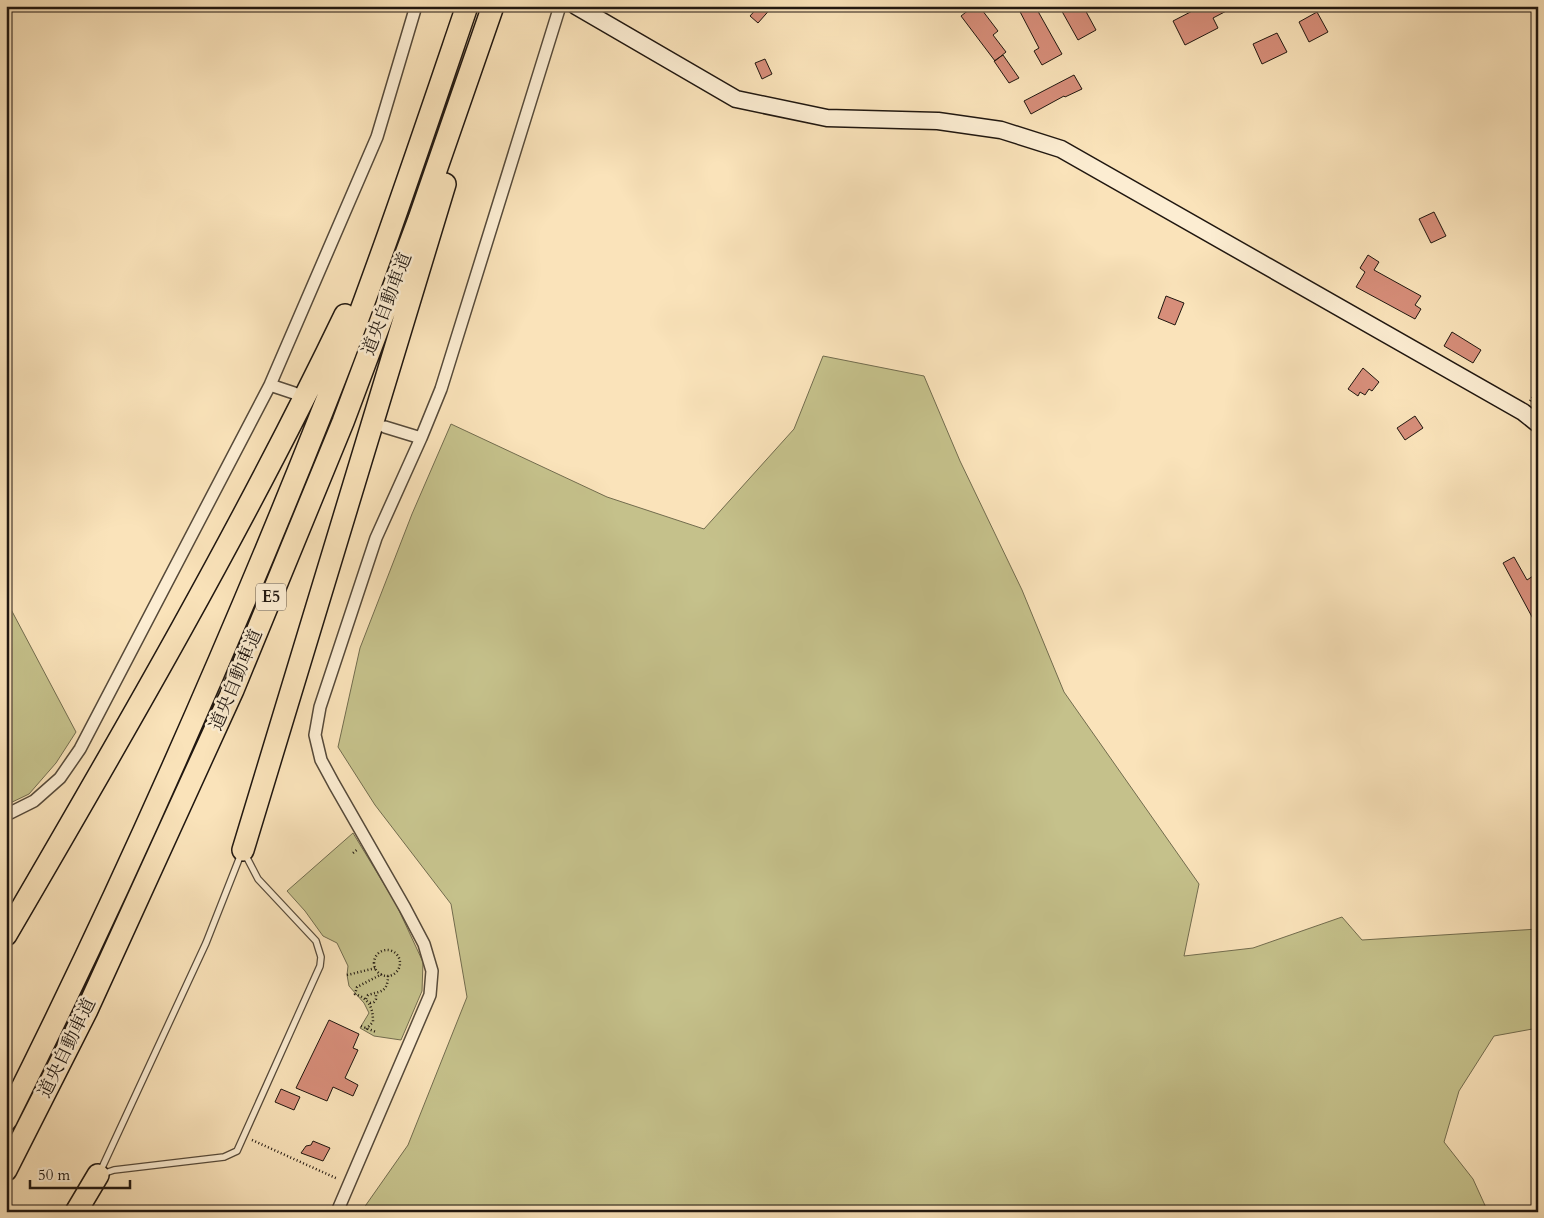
<svg xmlns="http://www.w3.org/2000/svg" width="1544" height="1218" font-family="Cardo,'Noto Serif JP',serif">
<style>
.green{fill:#c5c18b;stroke:#726c4e}
.building{fill:#d78e7a;stroke:#201710}
.lines{fill:none;stroke-linecap:round;stroke-linejoin:round}
.street-tunnel{stroke:#d9c4a0;stroke-width:11;stroke-dasharray:11 5.5;stroke-linecap:butt}
.lane-casing{stroke:#564a3a;stroke-width:8}
.street-casing{stroke:#564a3a;stroke-width:14}
.secondary-casing{stroke:#201710;stroke-width:19}
.highway-casing{stroke:#201710;stroke-width:24}
.path{stroke:#201710;stroke-width:2.5;stroke-dasharray:1 2.5;stroke-linecap:butt}
.lane{stroke:#fcedd2;stroke-width:5.5}
.street{stroke:#fcedd2;stroke-width:11}
.secondary{stroke:#fcedd2;stroke-width:16}
.highway{stroke:#fae3ba;stroke-width:21}
.labels{text-anchor:middle;dominant-baseline:central;stroke-width:5;stroke-linejoin:round;paint-order:stroke}
.shield{fill:#fcedd2;stroke:#62574a;stroke-width:1}
.shield-label{font-size:16px;font-weight:bold;fill:#201710}
.street-label{font-size:18px;fill:#201710;stroke:#fcedd2}
</style>
<rect width="100%" height="100%" fill="#fae3ba"/>
<filter id="stains"><feTurbulence type="fractalNoise" baseFrequency=".004" numOctaves="4"/><feColorMatrix values="0 0 0 0 .2 0 0 0 0 .09 0 0 0 0 .02 0 0 0 .5 -.17"/></filter>
<radialGradient id="worn" r=".72"><stop offset=".6" stop-color="#630" stop-opacity="0"/><stop offset="1" stop-color="#630" stop-opacity=".3"/></radialGradient>
<path class="green" d="M823 356 924 376 960 461 1022 590 1064 692 1199 884 1184 956 1253 948 1342 917 1362 940 1538 929V1028L1494 1036 1459 1091 1444 1142 1473 1179 1488 1212H361L408 1145 467 997 451 904 375 805 338 747 360 648 412 514 451 424 607 497 704 529 794 429Z
M6 600 76 732 56 763 29 794 6 805Z
M353 833 396 904 423 962 422 991 401 1040 374 1036 360 1028 369 1013 364 1003 349 986 347 975 348 966 337 943 323 936 305 911 287 891Z"/>
<path class="building" d="M759 6H773L758 23 750 16Z
M974 6H979L998 31 993 35 1006 52 995 61 961 16Z
M1017 6H1035L1062 54 1042 65 1034 51 1039 48Z
M1059 6H1083L1096 30 1078 40Z
M1202 6H1236L1213 18 1218 28 1185 45 1173 21Z
M1317 12 1328 32 1309 42 1299 22Z
M1277 33 1287 52 1262 64 1253 44Z
M1003 55 1019 78 1009 83 994 61Z
M765 59 772 74 762 79 755 63Z
M1074 75 1082 89 1065 97 1064 96 1031 114 1024 101Z
M1434 212 1446 236 1431 243 1419 219Z
M1368 255 1379 262 1374 270 1421 296 1415 305 1421 309 1415 319 1356 287 1365 272 1360 268Z
M1166 296 1184 303 1175 325 1158 318Z
M1452 332 1481 350 1473 363 1444 346Z
M1363 368 1379 382 1372 391 1369 389 1365 395 1360 392 1358 396 1348 389Z
M1415 416 1423 428 1405 440 1397 428Z
M1514 557 1527 580 1533 576 1538 586V628L1503 563Z
M329 1020 359 1034 353 1048 358 1050 345 1078 358 1085 353 1096 333 1087 327 1101 296 1088Z
M281 1089 300 1097 294 1110 275 1102Z
M313 1141 330 1148 323 1161 301 1153 306 1146 311 1145Z"/>
<g class="lines">
<path class="street-tunnel" d="M300 395 377 423"/>
<g class="lane-casing">
<path id="lane" d="M100 1172 206 943 241 854
M102 1174 114 1170 224 1157 237 1151 320 966 321 957 316 941 258 879 245 854"/>
</g>
<g class="street-casing">
<path id="street" d="M270 385 294 393
M385 427 421 438
M6 815 34 801 60 778 80 749 270 385 377 137 416 6
M337 1212 430 995 432 971 424 944 405 908 334 784 321 760 315 735 320 707 376 538 421 438 441 389 560 6"/>
</g>
<g class="secondary-casing">
<path id="secondary" d="M576 6 736 99 827 118 938 121 1001 130 1061 149 1523 412 1538 424"/>
</g>
<g class="highway-casing">
<path id="highway" d="M243 850 445 184
M6 935C125 731 243 527 345 315
M6 1120C121 891 225 655 320 417 374 282 420 144 467 6
M6 1170 87 1010 233 690 343 422 419 219 493 6
M76 1212 98 1175"/>
</g>
<path class="path" d="M1530 401 1538 390
M353 853 358 849
M374 963a13 13 0 1 1 26 0a13 13 0 1 1-26 0Z
M347 975 376 968
M366 999 368 995C380 991 388 993 388 975
M370 1003 374 1002 376 999V994
M361 1026 376 1032
M366 1029 373 1022C373 1007 369 999 355 994L357 987 382 974
M252 1140 338 1179"/>
<use href="#lane" class="lane"/>
<use href="#street" class="street"/>
<use href="#secondary" class="secondary"/>
<use href="#highway" class="highway"/>
</g>
<g class="labels">
<rect class="shield" x="256" y="583.5" width="30" height="27" rx="4"/>
<g class="shield-label">
<text x="271" y="597">E5</text>
</g>
<g class="street-label">
<text transform="translate(387 304) rotate(-69)">道央自動車道</text>
<text transform="translate(236 680) rotate(-67)">道央自動車道</text>
<text transform="translate(67 1048) rotate(-64)">道央自動車道</text>
</g>
</g>
<rect width="1544" height="1218" fill="none" stroke="#fae3ba" stroke-width="25"/>
<rect x="8" y="8" width="1529" height="1203" fill="none" stroke="#201710" stroke-width="2.5"/>
<rect x="12" y="12" width="1519" height="1193" fill="none" stroke="#201710"/>
<path d="M30 1180v8h100v-8" fill="none" stroke="#201710" stroke-width="2.5"/>
<text x="38" y="1180" font-size="15" fill="#201710" stroke="#fcedd2" stroke-width="4" paint-order="stroke">50 m</text>
<rect width="100%" height="100%" filter="url(#stains)"/>
<rect width="100%" height="100%" fill="url(#worn)"/>
</svg>
